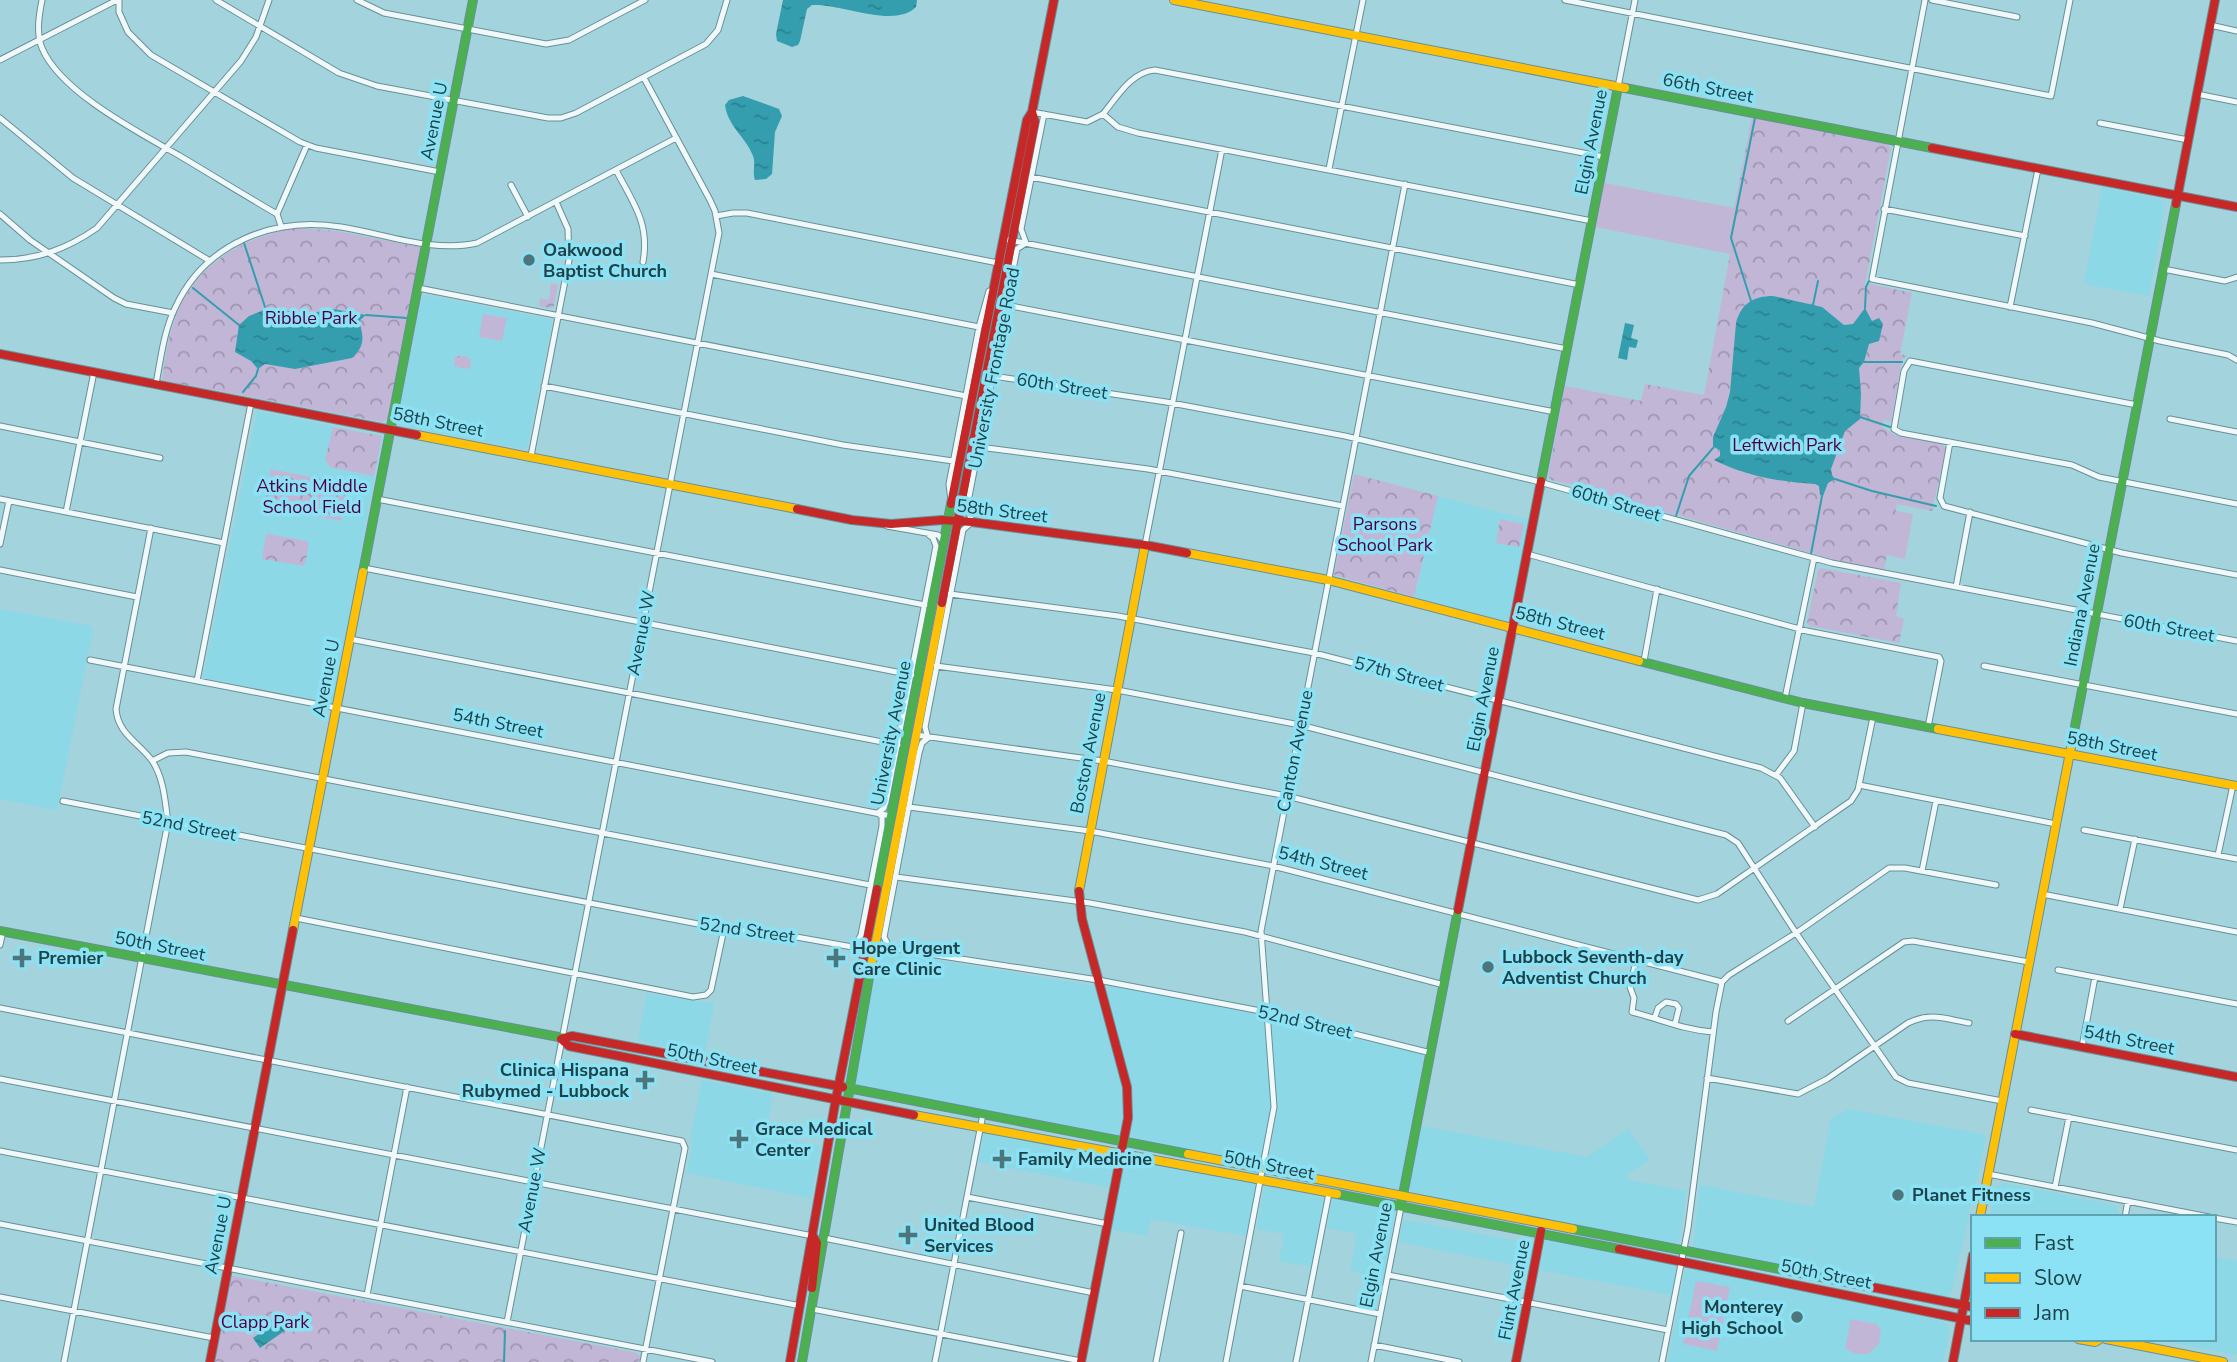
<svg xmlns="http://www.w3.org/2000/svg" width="2237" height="1362" font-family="'Nunito Sans',sans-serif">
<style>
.built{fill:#8cd8e7}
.grass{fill:#c2b6d6}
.forest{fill:url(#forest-crowns)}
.water{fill:url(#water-ripples)}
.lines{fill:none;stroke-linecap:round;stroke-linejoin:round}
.stream{stroke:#349eae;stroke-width:2}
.street-casing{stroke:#679098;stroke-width:7}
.fast-casing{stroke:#679098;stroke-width:10}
.slow-casing{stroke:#679098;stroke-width:10}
.jam-casing{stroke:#679098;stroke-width:10}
.street{stroke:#f1f8fa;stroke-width:5}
.fast{stroke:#4caf50;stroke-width:8}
.slow{stroke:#ffc107;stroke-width:8}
.jam{stroke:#c62828;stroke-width:8}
.poi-dot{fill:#4c757c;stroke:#8be2f4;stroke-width:2.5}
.labels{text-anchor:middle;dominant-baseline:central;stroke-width:7;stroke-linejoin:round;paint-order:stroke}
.street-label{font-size:18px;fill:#1d4249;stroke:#8be2f4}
.poi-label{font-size:18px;font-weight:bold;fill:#1d4249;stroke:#8be2f4;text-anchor:start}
.park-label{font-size:18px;fill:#4b0045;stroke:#8be2f4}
</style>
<defs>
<pattern id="forest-crowns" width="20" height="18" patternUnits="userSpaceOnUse" patternTransform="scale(1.75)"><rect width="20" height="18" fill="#c2b6d6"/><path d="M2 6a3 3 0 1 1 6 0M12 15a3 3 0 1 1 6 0" fill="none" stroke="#9d96b0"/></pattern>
<pattern id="water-ripples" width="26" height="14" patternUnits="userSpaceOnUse" patternTransform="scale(1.75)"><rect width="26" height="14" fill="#349eae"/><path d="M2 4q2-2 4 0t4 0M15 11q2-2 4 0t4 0" fill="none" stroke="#2b8290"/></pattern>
</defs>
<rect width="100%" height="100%" fill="#a3d3dc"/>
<path class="built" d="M2102 187 2160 199 2165 204 2149 296 2084 284Z
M426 295 549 319 552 323 527 447 523 449 400 425 397 421 421 299Z
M257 411 382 436 333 703 203 678Z
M1438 496 1529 520 1510 617 1506 621 1414 597Z
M0 609 91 626 93 629 57 810 0 799Z
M887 952 1094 986 1124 1092V1111L1119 1135 1115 1136 857 1085 855 1081 872 990 880 955Z
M1115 986 1261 1015 1264 1019 1271 1099 1270 1117 1260 1161 1255 1163 1131 1138 1133 1104 1132 1086 1107 993 1108 988Z
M647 993 714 1004 705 1054 638 1041Z
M1278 1019 1424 1055 1400 1185 1398 1189 1269 1164 1277 1110 1271 1023 1273 1020Z
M702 1080 773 1094 767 1128H771L770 1136 821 1146 811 1198 687 1173 693 1140 690 1139Z
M1848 1109 1982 1134 1986 1137 1952 1291 1947 1297 1698 1249 1693 1246 1700 1185 1814 1207 1831 1119Z
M1421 1126 1587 1157 1628 1129 1650 1160 1626 1175 1628 1180 1686 1191 1680 1241 1674 1244 1412 1193 1409 1186Z
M987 1131 1113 1155 1117 1158 1112 1188 978 1162 984 1133Z
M1126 1158 1255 1183 1256 1188 1247 1236 1151 1219 1147 1236 1110 1229 1123 1162Z
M2003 1183 2115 1205 2121 1217H1990L1996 1187Z
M1269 1185 1324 1198 1312 1267 1279 1261 1284 1234 1257 1229 1264 1188Z
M1336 1199 1395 1210 1384 1278 1350 1271 1357 1234 1327 1228 1332 1201Z
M1405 1220 1533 1244 1534 1246 1530 1268 1399 1242 1403 1221Z
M1549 1239 1671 1263 1676 1268 1671 1295 1540 1270 1545 1241Z
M2214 1257 2237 1261V1355L2153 1339H2214Z
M1690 1267 1833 1296 1944 1322 1949 1327V1333L1943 1362H1668L1685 1271Z"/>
<path class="grass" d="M1604 183 1734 208 1728 239 1730 254 1596 227Z
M483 314 507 318 502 341 479 337Z
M1880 508 1913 514 1905 559 1872 552Z
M1696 1281 1730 1287 1717 1351 1683 1344Z
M1851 1319 1876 1324 1881 1329 1879 1344 1868 1354H1855L1845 1348Z"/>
<path class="forest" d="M1752 117 1886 144 1891 148 1865 285 1868 287 1871 284 1912 293 1900 354 1907 356 1902 359 1891 422 1884 420 1882 427 1895 435 1943 444 1946 449 1932 511 1897 504 1884 570 1823 558 1813 552H1807L1680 516 1677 512 1674 515 1601 494 1592 489 1551 480 1548 476 1565 386 1641 401 1645 384 1704 395 1730 254 1728 239Z
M298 228 337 231 420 247 422 250 388 418 383 422 166 381 162 379C165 361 167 343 173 325 190 268 241 236 298 228Z
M551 283 558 285 554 306 551 308 539 306 540 299 549 300Z
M455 356H466L471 360 470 368 464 369 454 366Z
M333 427 382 436 374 476 330 467 325 460Z
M271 469 347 484 341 521 264 506Z
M1354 474 1438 496 1414 597 1334 575Z
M1500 519 1524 524 1519 547 1496 543Z
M268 534 307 541 309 544 305 564 303 566 263 559 262 556 266 535Z
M1821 568 1901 583 1896 616 1904 619 1899 643 1810 626 1807 623 1818 570Z
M233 1276 638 1353 640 1356 639 1362H215L231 1277Z"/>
<path class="water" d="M783 0H917L916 7C894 29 841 3 812 5L807 9 800 41 798 45 792 47 777 41 776 34Z
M743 96 779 109 782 116 775 132 772 174 766 179 755 180C752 172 756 164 753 156 746 137 728 127 725 105L729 100Z
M1773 296 1822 307 1844 325 1853 324 1865 308 1872 321 1879 318 1883 324 1879 341 1869 344 1864 362 1859 368 1861 393 1860 419 1845 431 1831 469 1832 475 1835 479 1828 483 1823 496 1820 495 1819 486 1815 484C1780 482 1746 476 1714 460L1720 456V450L1713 447V437L1726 407 1730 392 1736 323C1741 304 1753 296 1773 296Z
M328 308 366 315 359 321C364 337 365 346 352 358L295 369 265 364 258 369 251 361 235 352 239 325 249 316 264 310 281 309 307 316Z
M1625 323 1634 325 1631 338 1638 340 1636 348 1629 347 1627 360 1618 358Z
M283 1318 290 1327 260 1348 253 1338 260 1333 258 1329 273 1319 276 1323Z"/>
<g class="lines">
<path class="stream" d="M244 243 266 310
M193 288 239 325
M1751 301 1731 238 1755 118
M1813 305 1818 281
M1865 308 1866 287 1869 281
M366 315 407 318
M1864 362H1902
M243 392 256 376 258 369
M1860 417 1890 427
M1835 479 1872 491 1936 506
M1676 516 1689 476 1713 448
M1811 554 1822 496
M504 1362 505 1331"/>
<g class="street-casing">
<path id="street" d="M42 0C39 15 36 33 42 48 60 92 140 133 180 156 212 175 244 195 277 214L281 226
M119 0V12L128 32 151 55 300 142 316 148 440 172
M216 0 339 73 377 86 548 118H561L576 113 706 44 718 30 727 0
M357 0 384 13 546 44 569 40 645 0
M1565 0 2051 96 2070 0
M1925 0 1872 279 2092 323 2160 341 2228 355 2237 360
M1932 0 2017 17
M2210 25 2237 31
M0 60 117 0
M1618 87 1635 0
M2197 94 2237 102
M1032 112 1087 122 1103 114 1118 127 1138 133 1592 221
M1103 114C1117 97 1131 72 1155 70L1604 157
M0 118 73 178 210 261
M2100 123 2188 140
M1329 169 1363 0
M616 170C633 203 650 223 643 262
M1031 177 1580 285
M511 185 528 217
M1884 209 2025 236
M0 214 30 240 114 298 126 304 173 313
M277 214 307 145
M716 216 733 213H747L998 263
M1004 239 1567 349
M0 260C37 260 67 249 97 228L241 61 256 37 269 0
M2163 269 2225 281 2237 277
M711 274 979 327
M418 288 966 396
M1006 305 1555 412
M2010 307 2038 169
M993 376 1166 402 1345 436 1532 480 1832 563 2237 641
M156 384C161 357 164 330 176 306 206 243 274 216 341 227 385 234 433 253 477 243L676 138
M544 386 843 445 953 461
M2137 405 1910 361 1904 371 1894 429 1901 433 2072 465 2099 477 2237 504
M2170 419 2237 432
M0 426 160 458
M1950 442 1940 498 1944 506 2122 553 2237 575
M979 447 1148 469 1343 506
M531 456 569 260 568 229 556 202
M0 499 224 543
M377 499 925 605
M951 501 949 484 979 327 989 291
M66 512 94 372
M887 526 938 535 944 542
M0 544 9 501
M1145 545 1222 149
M1527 554 1807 631 1939 657 1941 661 1928 727
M364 568 912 675
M0 570 137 597
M1956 587 1970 512
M950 594 1118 616 1314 653 1761 768 1780 778 1815 827
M350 639 898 745
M90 660 891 816
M1644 661 1657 589
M936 666 1117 690 1300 725 1726 835 1738 843 1796 933 1896 1077 1908 1083 2002 1101
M1984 666 2237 714
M197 681 251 403
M1785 698 1814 558
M916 735 1103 761 1287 796 1698 900 1717 894 1851 801 1858 790 1873 717
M152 761 168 753 186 752 870 885
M1776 775 1794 751 1803 703
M1859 785 2056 824
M63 801 724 929 774 933 858 948H890L1098 980 1266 1012 1431 1053
M909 807 1090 831 1273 866 1722 982
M2084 830 2237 859
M2218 855 2233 785
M1922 871 1936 801
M896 877 1090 903 1245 932 1444 985
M2042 894 2237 932
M2120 909 2135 839
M296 918 693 997 706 995 711 990 724 929
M0 945 3 931
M851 947 856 943 861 935 882 826V817L878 813 884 808 886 802 936 546 933 538 929 535
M890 948 884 937 919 753 922 743 928 738 925 727 963 530 972 522 967 507 1017 249 1026 243 1021 229 1044 114
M1636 961 1630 987 1634 998 1632 1012C1660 1019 1684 1030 1713 1032
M2058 970 2237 1004
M0 1008 682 1141 685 1148 643 1362
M1655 1017 1658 1008 1666 1002 1676 1004 1679 1008 1675 1024
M1788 1021 1904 942 1913 941 2029 962
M2082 1047 2095 977
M1707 1078 1798 1094 1827 1079 1908 1023C1931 1012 1945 1019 1969 1023
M0 1079 813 1236
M2031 1110 2237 1150
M0 1151 801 1306
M1988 1174 2209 1217
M2055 1187 2069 1117
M967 1197 1108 1224
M2125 1217 2128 1201
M2214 1218 2237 1222
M0 1224 712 1362
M824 1238 1094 1293
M1388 1275 1668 1330
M1240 1286 1380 1314
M367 1295 407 1087
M0 1297 214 1338
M812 1309 1081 1361
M507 1322 719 233 715 211 710 200 644 78
M1374 1345 1459 1362
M64 1362 168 822C165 801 164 780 153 762 140 743 118 735 116 709L151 528
M935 1362 983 1114
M1156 1362 1181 1233
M1226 1362 1274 1107 1261 931 1405 184
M1296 1362 1329 1193
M1371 1362 1401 1207
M1662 1362 1688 1228 1716 1012 1722 982 1729 975 1796 933 1889 868H1905L1996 885"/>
</g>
<g class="fast-casing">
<path id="fast" d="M1625 88 1932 148
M1541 481 1618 87
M363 572 473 0
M1639 661 1803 703 1938 729
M2072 742 2176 204
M877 889 951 504
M0 931 564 1038
M843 1087 1188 1154
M1337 1194 1619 1249
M1402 1200 1458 910
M1573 1229 1836 1280
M802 1362 870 972"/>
</g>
<g class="slow-casing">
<path id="slow" d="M1174 0 1625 88
M417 435 797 509
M1187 553 1328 580 1639 661
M1938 729 2237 786
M1079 891 1145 545
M293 930 363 572
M870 972 942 603
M914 1115 1337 1194
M1188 1154 1573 1229
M1980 1217 2072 742
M2078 1339 2095 1342 2100 1339
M2106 1339 2223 1362"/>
</g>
<g class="jam-casing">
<path id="jam" d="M1932 148 2237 207
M2176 204 2215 0
M0 354 417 435
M951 504 1027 120 1032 112 1054 0
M797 509 852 520 891 524 942 520 972 522 1145 545 1187 553
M942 603 1035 122 1032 112
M1079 891 1082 919 1127 1087 1128 1118 1081 1362
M1458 910 1541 481
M2015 1034 2237 1077
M564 1038 572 1036 843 1087
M561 1039 569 1046 914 1115
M1619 1249 1973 1321
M1836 1280 1973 1307
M812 1288 817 1243 813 1236
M210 1362 293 930
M790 1362 835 1104 877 889
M1516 1362 1541 1231
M1953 1362 1973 1255"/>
</g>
<use href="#street" class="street"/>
<use href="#fast" class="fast"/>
<use href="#slow" class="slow"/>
<use href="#jam" class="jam"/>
</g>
<g class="poi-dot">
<circle cx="529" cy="260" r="7"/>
<path d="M18.5 947.5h7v7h7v7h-7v7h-7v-7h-7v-7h7z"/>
<path d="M832.5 947.5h7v7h7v7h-7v7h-7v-7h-7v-7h7z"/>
<circle cx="1488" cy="967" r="7"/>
<path d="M641.5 1069.5h7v7h7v7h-7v7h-7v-7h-7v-7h7z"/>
<path d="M735.5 1128.5h7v7h7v7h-7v7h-7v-7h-7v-7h7z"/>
<path d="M998.5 1148.5h7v7h7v7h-7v7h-7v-7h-7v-7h7z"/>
<circle cx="1898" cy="1195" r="7"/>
<path d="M904.5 1224.5h7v7h7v7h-7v7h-7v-7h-7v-7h7z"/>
<circle cx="1797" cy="1317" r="7"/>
</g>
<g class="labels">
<g class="street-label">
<text transform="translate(1708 88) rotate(11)">66th Street</text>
<text transform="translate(434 121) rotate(-79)">Avenue U</text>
<text transform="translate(1591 142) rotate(-79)">Elgin Avenue</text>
<text transform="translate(994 368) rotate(-79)">University Frontage Road</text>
<text transform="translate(1062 386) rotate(9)">60th Street</text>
<text transform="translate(438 422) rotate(11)">58th Street</text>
<text transform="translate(1616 503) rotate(16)">60th Street</text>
<text transform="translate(1002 511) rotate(7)">58th Street</text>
<text transform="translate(2082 605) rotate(-79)">Indiana Avenue</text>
<text transform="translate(1560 623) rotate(14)">58th Street</text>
<text transform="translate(2169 628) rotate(10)">60th Street</text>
<text transform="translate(641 633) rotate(-79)">Avenue W</text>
<text transform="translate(1399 674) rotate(15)">57th Street</text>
<text transform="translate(326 678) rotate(-79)">Avenue U</text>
<text transform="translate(1483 699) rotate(-79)">Elgin Avenue</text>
<text transform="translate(498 723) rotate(11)">54th Street</text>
<text transform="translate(891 733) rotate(-79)">University Avenue</text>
<text transform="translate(2112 746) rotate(11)">58th Street</text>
<text transform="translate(1295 751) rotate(-79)">Canton Avenue</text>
<text transform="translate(1088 753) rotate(-79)">Boston Avenue</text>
<text transform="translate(189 826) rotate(11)">52nd Street</text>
<text transform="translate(1323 863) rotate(14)">54th Street</text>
<text transform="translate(747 930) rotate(8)">52nd Street</text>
<text transform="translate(160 946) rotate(11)">50th Street</text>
<text transform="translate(1305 1022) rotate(13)">52nd Street</text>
<text transform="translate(2129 1040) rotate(11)">54th Street</text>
<text transform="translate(712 1059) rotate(12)">50th Street</text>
<text transform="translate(1269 1165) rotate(11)">50th Street</text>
<text transform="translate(532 1190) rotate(-79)">Avenue W</text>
<text transform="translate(218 1235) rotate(-79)">Avenue U</text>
<text transform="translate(1376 1255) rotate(-79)">Elgin Avenue</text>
<text transform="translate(1826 1274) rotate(11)">50th Street</text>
<text transform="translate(1514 1290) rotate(-79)">Flint Avenue</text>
</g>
<g class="poi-label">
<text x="543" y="250">Oakwood<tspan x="543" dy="21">Baptist Church</tspan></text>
<text x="852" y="948">Hope Urgent<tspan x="852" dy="21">Care Clinic</tspan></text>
<text x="1502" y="957">Lubbock Seventh-day<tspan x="1502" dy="21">Adventist Church</tspan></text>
<text x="38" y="958">Premier</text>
<text x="629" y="1070" text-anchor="end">Clinica Hispana<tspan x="629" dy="21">Rubymed - Lubbock</tspan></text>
<text x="755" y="1129">Grace Medical<tspan x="755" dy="21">Center</tspan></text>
<text x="1018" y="1159">Family Medicine</text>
<text x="1912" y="1195">Planet Fitness</text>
<text x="924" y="1225">United Blood<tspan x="924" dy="21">Services</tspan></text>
<text x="1783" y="1307" text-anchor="end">Monterey<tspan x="1783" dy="21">High School</tspan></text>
</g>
<g class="park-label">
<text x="311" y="318">Ribble Park</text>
<text x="1787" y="445">Leftwich Park</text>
<text x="312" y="486">Atkins Middle<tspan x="312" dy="21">School Field</tspan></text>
<text x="1385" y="524">Parsons<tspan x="1385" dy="21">School Park</tspan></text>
<text x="265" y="1322">Clapp Park</text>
</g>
</g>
<rect x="1971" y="1215" width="245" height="126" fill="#8be2f4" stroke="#5fa2b0" stroke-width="2"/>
<rect x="1985" y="1238" width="35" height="10" fill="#4caf50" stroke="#5fa2b0" stroke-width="2"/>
<text x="2034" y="1250" font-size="21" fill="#1d4249">Fast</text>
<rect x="1985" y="1273" width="35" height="10" fill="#ffc107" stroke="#5fa2b0" stroke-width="2"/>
<text x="2034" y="1285" font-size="21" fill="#1d4249">Slow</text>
<rect x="1985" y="1308" width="35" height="10" fill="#c62828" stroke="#5fa2b0" stroke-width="2"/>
<text x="2034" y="1320" font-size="21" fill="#1d4249">Jam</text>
</svg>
